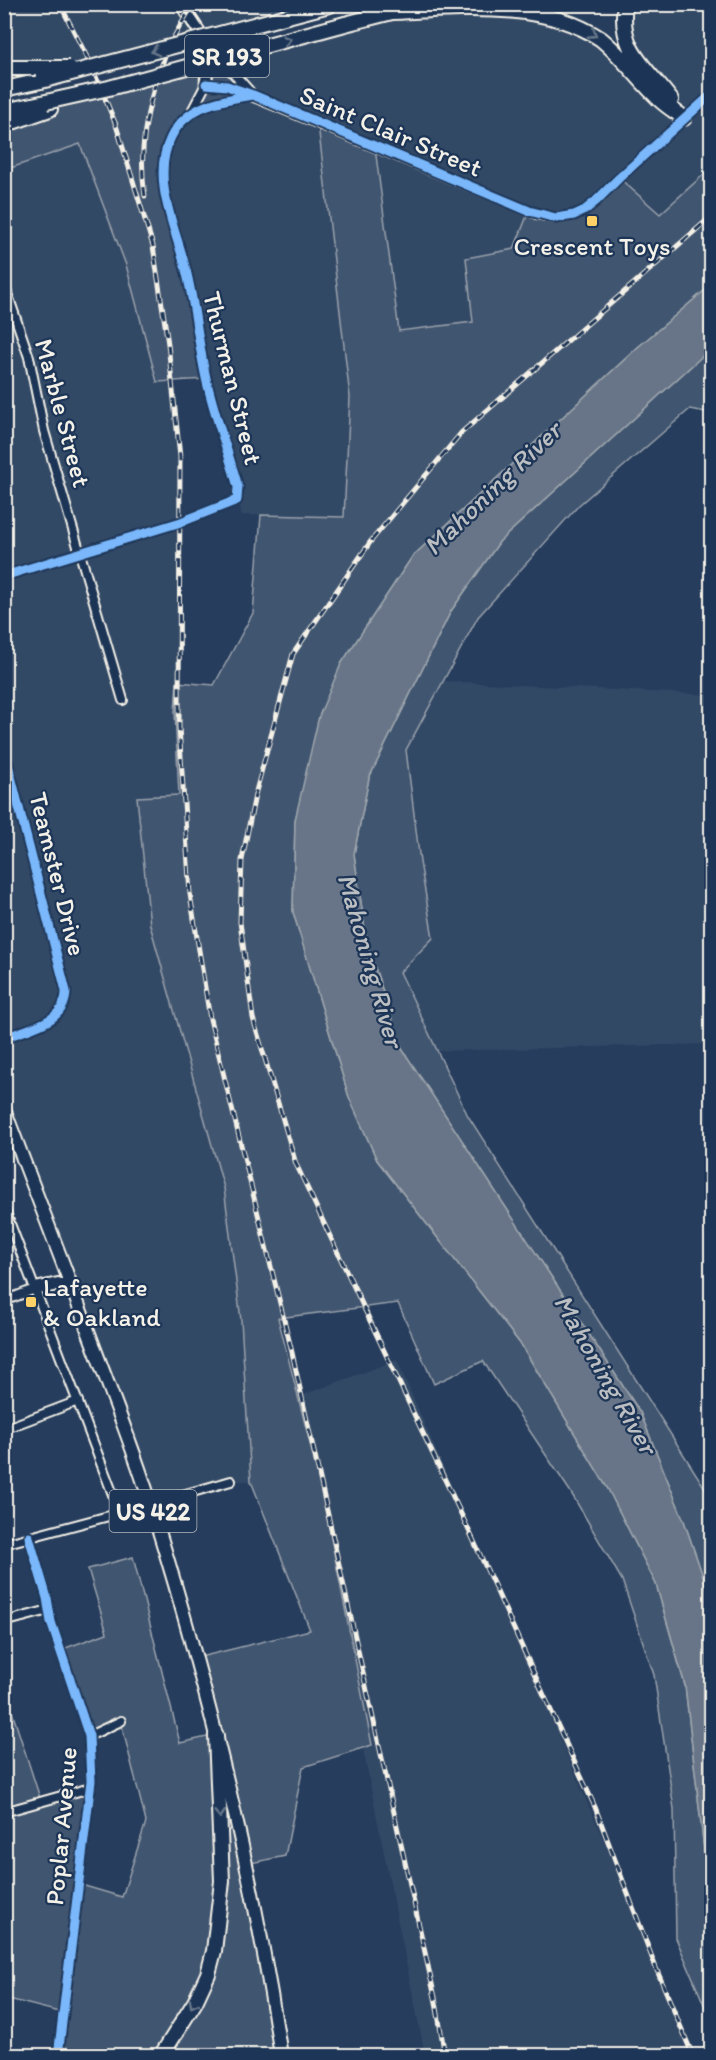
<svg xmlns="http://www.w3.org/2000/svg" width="716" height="2060" font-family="Itim,sans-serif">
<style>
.built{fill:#334966}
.green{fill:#40546f;stroke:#9aa2ac;stroke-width:1.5}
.water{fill:#677588;stroke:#9fa7ae;stroke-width:1.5}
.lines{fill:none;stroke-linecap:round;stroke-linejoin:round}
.street-casing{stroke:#f4f1e8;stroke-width:12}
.secondary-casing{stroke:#f4f1e8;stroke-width:15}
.primary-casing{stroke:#f4f1e8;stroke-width:16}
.highway-casing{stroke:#f4f1e8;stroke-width:18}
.street{stroke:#1d3557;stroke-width:8}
.secondary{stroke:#1d3557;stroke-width:10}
.primary{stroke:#1d3557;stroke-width:12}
.highway{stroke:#1d3557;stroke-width:14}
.rail-casing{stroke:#f4f1e8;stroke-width:5}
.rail{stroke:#1d3557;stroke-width:3;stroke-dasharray:9;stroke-linecap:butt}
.highway-bridge-casing{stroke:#f4f1e8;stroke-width:18;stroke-linecap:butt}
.highway-bridge{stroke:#1d3557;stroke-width:14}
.cycleway-casing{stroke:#1d3557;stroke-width:13}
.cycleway{stroke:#7ab7fb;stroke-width:9}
.oneway{stroke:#68778a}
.poi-dot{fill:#ffd166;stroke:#1d3557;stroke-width:2}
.labels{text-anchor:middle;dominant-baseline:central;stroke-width:4.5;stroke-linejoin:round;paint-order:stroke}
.shield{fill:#1d3557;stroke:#b4b9bc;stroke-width:1.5}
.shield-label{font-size:24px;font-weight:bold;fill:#f4f1e8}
.street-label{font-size:26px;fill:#f4f1e8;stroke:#1d3557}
.poi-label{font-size:26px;fill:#f4f1e8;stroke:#1d3557}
.water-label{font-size:27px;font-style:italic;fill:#bcbfc2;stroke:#1d3557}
</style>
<rect width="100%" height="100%" fill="#263d5d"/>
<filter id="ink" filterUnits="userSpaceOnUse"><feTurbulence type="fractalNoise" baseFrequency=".0167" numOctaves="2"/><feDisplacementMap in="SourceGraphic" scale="12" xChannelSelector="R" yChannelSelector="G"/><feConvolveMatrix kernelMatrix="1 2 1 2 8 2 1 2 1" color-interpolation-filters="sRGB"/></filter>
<g filter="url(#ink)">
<path class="built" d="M304 4 305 12 92 67 5 68 4 5Z
M625 5H711V168L660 215 596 201 514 249 473 322 399 331 375 148 318 124 350 397 344 517 241 515 239 495 166 198V150L221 58 392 12 531 10 615 52 634 57Z
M80 143 126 265 157 382H174L175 394 182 522 180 624 175 712 179 796 137 798 150 925 224 1188 241 1320 251 1481H231L151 1504 5 1109V170Z
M444 681 711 695V1044L437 1051 400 972 433 938 420 862 406 750Z
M397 1360 696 2055H425L292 1399Z"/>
<path class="green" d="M208 45 253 95 215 102 176 128 163 171 182 255 206 379 157 382 126 265 80 144 5 170 4 125 109 88 208 62Z
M318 124 375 148 399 331 473 322 466 258 514 249 529 211 548 217 574 215 619 178 660 214 711 168V285L638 347 412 557 341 664 295 820 293 912 349 1097 377 1160 522 1346 608 1489 656 1584 685 1686 711 1910V2021L676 1938 674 1809 654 1675 622 1580 570 1491 483 1361 434 1384 398 1303 278 1318 321 1487 372 1745 303 1767 285 1856 246 1864 281 2055H166L198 2006 208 1951 191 1997 154 2055H58L63 2013 5 1998 4 1687 41 1801 90 1788 78 1884 122 1897 146 1822 121 1722 89 1736 60 1650 107 1633 88 1569 133 1557 180 1743 216 1735 196 1658 310 1630 251 1481 241 1320 224 1188 150 925 137 797 179 795 175 712 177 682 214 685 253 613 261 515 344 517 350 397Z
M711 348V413L690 409 579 505 478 617 406 750 420 862 433 938 400 972 468 1116 705 1488 711 1503V1600L684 1521 640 1412 402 1049 367 944 354 854 369 778 451 611 500 541Z"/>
<path class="water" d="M711 285V348L500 541 451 611 369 778 354 854 367 944 402 1049 640 1412 684 1521 711 1600V1910L685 1685 656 1584 608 1489 522 1346 377 1160 349 1097 293 912 295 820 319 716 341 664 412 557 638 347Z"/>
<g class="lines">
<g class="street-casing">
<path id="street" d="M208 45 252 94
M192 111 206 84 227 86 536 214 556 218 574 215 585 210 596 201 619 178 712 94
M4 284 29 357 44 431 123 700
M4 576 181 522 237 500 238 487C228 451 214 414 206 378 198 342 195 305 186 270 176 228 150 179 171 137 187 105 220 100 253 95
M4 749 66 991C66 1023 29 1028 4 1038
M4 1208 120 1513 4 1544
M4 1301 35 1289
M4 1429 78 1401
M151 1504 231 1481
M29 1537 47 1598 51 1622 89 1736 91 1781 58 2056
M4 1622 49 1610
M89 1736 121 1721
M4 1812 90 1788"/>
</g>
<g class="secondary-casing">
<path id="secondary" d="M181 4 208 45 206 84"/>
</g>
<g class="primary-casing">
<path id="primary" d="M4 1109C36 1193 68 1276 99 1360 117 1408 136 1456 151 1505 207 1685 253 1869 281 2056
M35 1289 58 1284 74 1292"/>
</g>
<g class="highway-casing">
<path id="highway" d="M625 4C618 51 646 66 671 100
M392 12C461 9 543 0 601 39 623 57 639 80 659 99 666 106 676 112 684 118
M345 24 400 10
M4 68H32
M4 89 41 81
M4 111 46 102
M4 125 50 109
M161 2056 195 2002 208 1974 214 1951 222 1881 216 1735"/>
</g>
<use href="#street" class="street"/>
<use href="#secondary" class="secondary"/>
<use href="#primary" class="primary"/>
<use href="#highway" class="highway"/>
<g class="rail-casing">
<path id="rail" d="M60 4 92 67 116 125 153 246 168 344 180 457 179 727 190 894 210 1019 291 1348 436 2002 445 2056
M145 196C135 133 157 56 194 4
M693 2056 656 1968 595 1807 472 1537 296 1164 253 1018 240 922 242 860 255 795 293 654 371 541 461 433 712 216"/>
</g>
<use href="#rail" class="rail"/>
<g class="highway-bridge-casing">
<path id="highway-bridge" d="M32 68H69
M41 81 333 4
M46 102 109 88 345 24"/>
</g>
<use href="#highway-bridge" class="highway-bridge"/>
<g class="cycleway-casing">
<path id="cycleway" d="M206 84 227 86 253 95 529 211 556 218 574 215 585 210 596 201 619 178 712 94
M4 576 181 522 237 500 238 487C228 451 214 414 206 378 198 342 195 305 186 270 176 228 150 179 171 137 187 105 220 100 253 95
M4 749 66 991C66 1023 29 1028 4 1038
M29 1537 47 1598 51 1622 89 1736 91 1781 58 2056"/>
</g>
<use href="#cycleway" class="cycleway"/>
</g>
<defs><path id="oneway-chevron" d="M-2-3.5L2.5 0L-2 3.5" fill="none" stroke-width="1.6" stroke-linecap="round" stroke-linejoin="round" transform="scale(1.5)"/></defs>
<g class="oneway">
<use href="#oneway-chevron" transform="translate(593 34) rotate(33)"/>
<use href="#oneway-chevron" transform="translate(287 40) rotate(-15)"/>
<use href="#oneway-chevron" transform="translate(155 51) rotate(165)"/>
<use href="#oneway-chevron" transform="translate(220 1814) rotate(88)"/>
<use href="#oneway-chevron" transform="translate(193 2004) rotate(119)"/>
</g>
</g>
<g class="poi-dot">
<rect x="586" y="215" width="12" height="12" rx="3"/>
<rect x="25" y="1296" width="12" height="12" rx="3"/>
</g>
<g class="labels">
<g class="shield">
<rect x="185" y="35" width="84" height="42" rx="4.5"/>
<rect x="109.5" y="1490" width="87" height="42" rx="4.5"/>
</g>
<g class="shield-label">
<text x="227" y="56">SR 193</text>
<text x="153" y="1511">US 422</text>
</g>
<g class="street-label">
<text transform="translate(391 131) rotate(23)">Saint Clair Street</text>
<text transform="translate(233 378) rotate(76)">Thurman Street</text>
<text transform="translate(63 413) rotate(75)">Marble Street</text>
<text transform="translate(58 874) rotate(76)">Teamster Drive</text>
<text transform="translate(61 1826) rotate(-85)">Poplar Avenue</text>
</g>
<g class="poi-label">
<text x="592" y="246">Crescent Toys</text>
<text x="43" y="1287" text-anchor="start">Lafayette<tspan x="43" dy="30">&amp; Oakland</tspan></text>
</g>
<g class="water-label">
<text transform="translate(492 488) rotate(-44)">Mahoning River</text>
<text transform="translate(371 960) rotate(74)">Mahoning River</text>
<text transform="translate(606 1374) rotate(60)">Mahoning River</text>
</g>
</g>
<rect width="716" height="2060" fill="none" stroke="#1d3557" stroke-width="24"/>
<rect x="12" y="12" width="692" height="2036" fill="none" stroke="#f4f1e8" stroke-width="2" filter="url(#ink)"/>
</svg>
